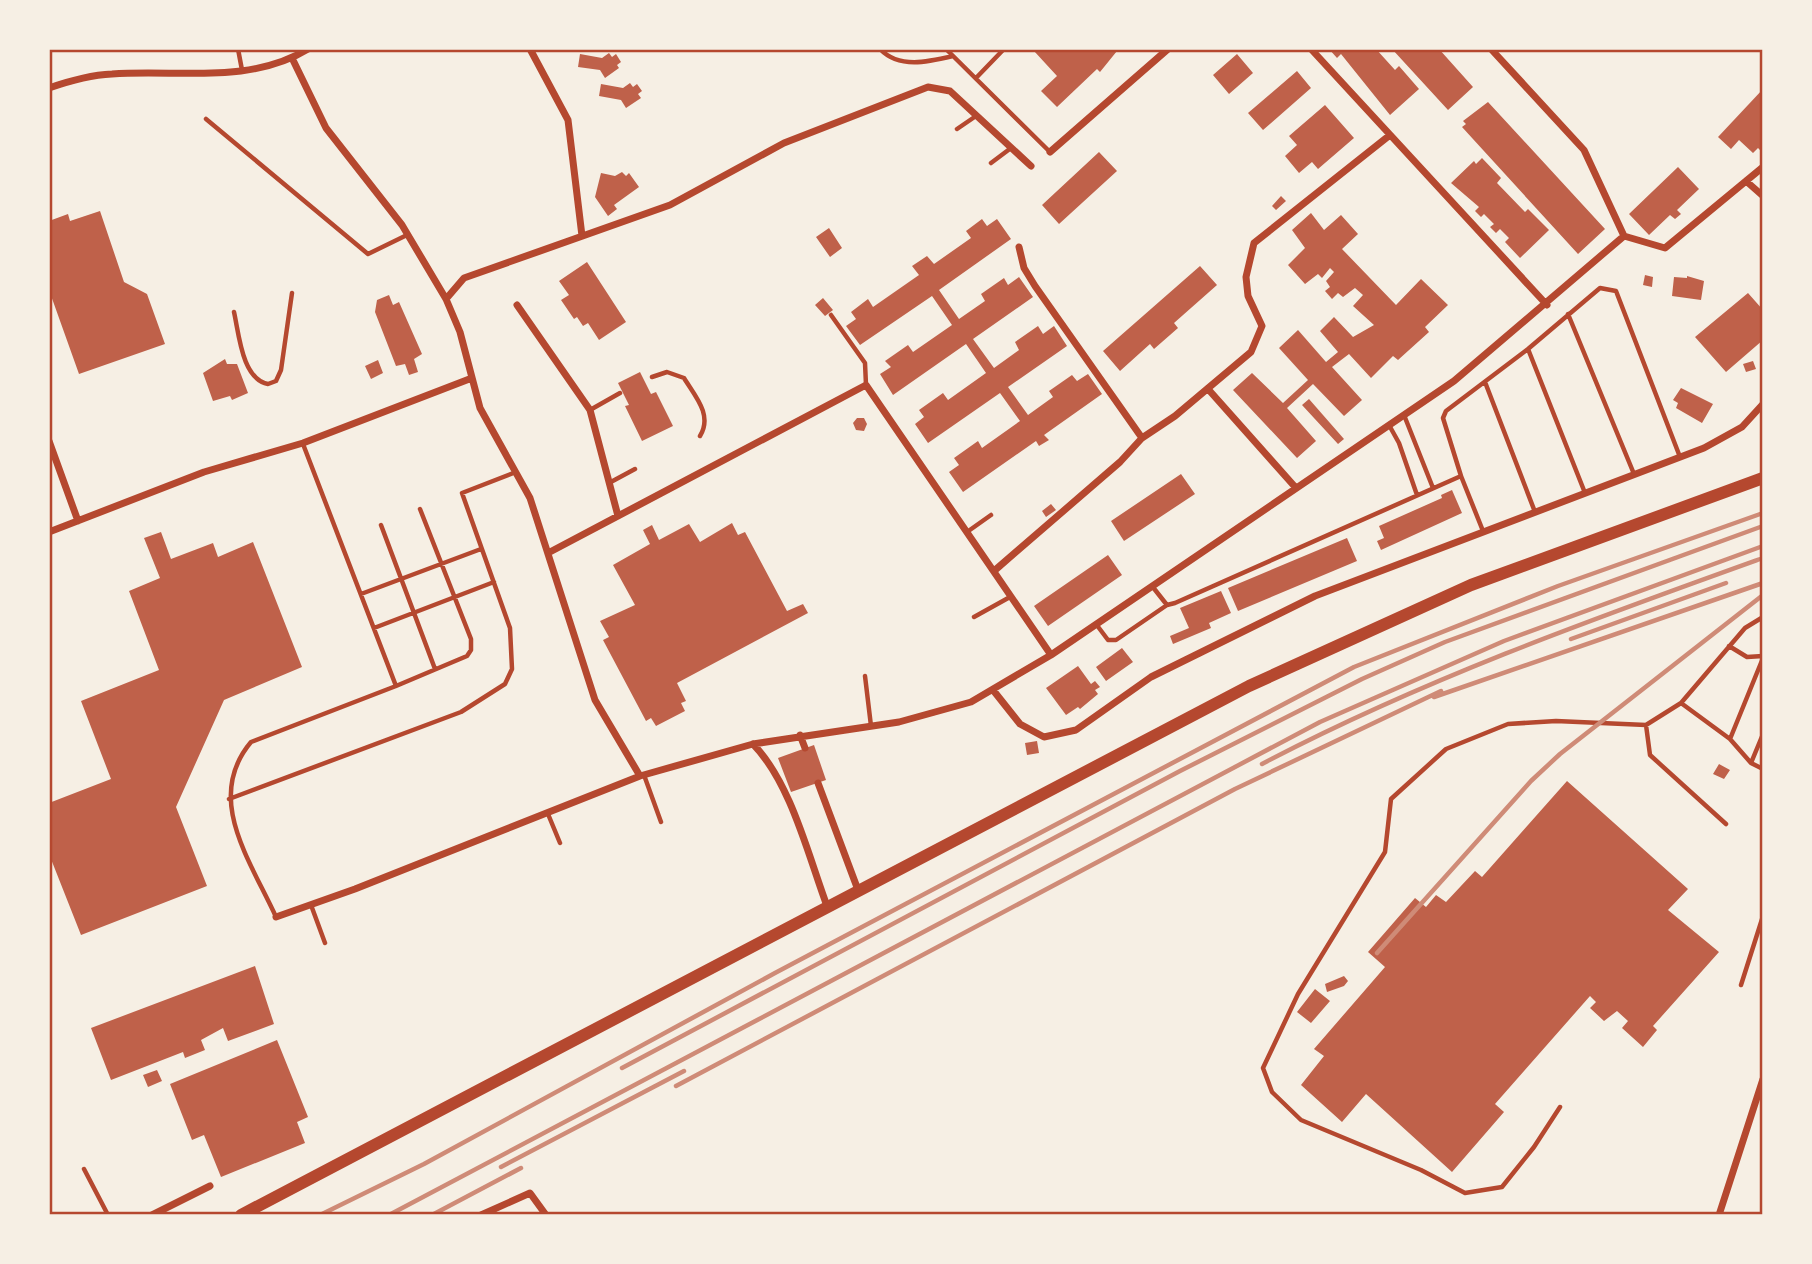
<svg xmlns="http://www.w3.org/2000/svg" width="1812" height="1264" font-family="'Fira Sans',sans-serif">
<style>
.building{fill:#bf614a}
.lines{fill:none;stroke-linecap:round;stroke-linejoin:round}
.service{stroke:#b5482f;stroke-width:4.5}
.minor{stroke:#b5482f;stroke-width:7}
.primary{stroke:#b5482f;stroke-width:12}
.rail{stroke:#cf8b77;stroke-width:4.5}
.neatline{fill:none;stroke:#b5482f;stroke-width:2.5}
</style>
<rect width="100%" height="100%" fill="#f6efe4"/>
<path class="building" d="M1036 49H1115L1117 51 1100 72 1097 69 1057 107 1041 91 1057 76 1034 51Z
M1329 49H1376L1395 70 1399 66 1419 89 1390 115 1341 54 1337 58Z
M1392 49H1439L1473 87 1448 110Z
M609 53 612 57 616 54 621 62 617 65 619 68 605 78 600 70 578 67 580 54 602 58Z
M1237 54 1253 73 1229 94 1213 75Z
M1297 71 1311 88 1263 130 1248 113Z
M630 83 633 87 637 84 642 91 638 94 641 98 626 108 621 100 599 96 601 84 623 88Z
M1763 89V153L1758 148 1753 153 1739 140 1731 149 1718 137Z
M1488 102 1605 229 1578 254 1462 127 1466 124 1463 121Z
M1325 105 1354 138 1318 169 1312 162 1299 173 1285 156 1297 145 1289 136Z
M1099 152 1117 171 1059 224 1042 205Z
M1482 158 1501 178 1497 183 1525 212 1528 209 1549 230 1520 258 1505 242 1509 238 1500 229 1496 233 1490 227 1494 224 1484 214 1481 217 1475 211 1479 207 1451 183 1474 161 1476 164Z
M1678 167 1699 189 1677 210 1681 214 1675 219 1670 215 1649 235 1629 214Z
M622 172 626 176 629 173 639 187 614 205 617 209 608 216 595 197 601 173 615 176Z
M1281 196 1286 201 1276 210 1272 206Z
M100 211 124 282 147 294 165 344 79 374 49 290V221L68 214 70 221Z
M1311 213 1324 230 1341 215 1358 234 1342 249 1396 305 1421 279 1448 305 1425 327 1429 332 1398 360 1393 356 1371 378 1349 354 1332 367 1362 400 1344 416 1313 384 1287 408 1316 441 1297 458 1233 390 1252 373 1283 403 1308 380 1279 348 1298 330 1326 362 1338 352 1320 331 1334 317 1353 337 1374 325 1353 306 1363 295 1355 288 1343 297 1338 293 1332 299 1325 291 1330 287 1326 281 1334 272 1330 268 1322 278 1318 274 1305 284 1288 265 1305 248 1292 230Z
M982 219 987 226 997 219 1011 239 939 290 959 319 985 301 981 294 1004 278 1008 285 1019 277 1033 297 973 339 994 368 1019 350 1015 342 1038 326 1043 334 1054 326 1067 346 1008 387 1028 415 1053 397 1049 391 1072 375 1077 381 1088 374 1102 394 1044 435 1049 440 1039 446 1036 441 963 492 949 472 959 465 954 458 978 441 982 448 1020 421 1000 393 928 443 915 424 924 417 919 410 943 393 948 400 986 373 966 344 893 395 880 374 891 367 885 361 908 345 913 352 952 325 932 296 860 345 846 326 856 319 851 312 868 299 873 307 919 275 912 266 927 256 934 264 971 238 966 231Z
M829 228 842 248 830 257 816 237Z
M587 262 626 322 599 340 588 323 583 326 577 317 574 319 561 300 569 295 559 281Z
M1200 266 1217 285 1174 323 1178 328 1154 349 1150 344 1120 371 1103 351Z
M1645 275 1653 277 1652 287 1643 285Z
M1687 276 1704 281 1701 300 1672 296 1674 277 1687 278Z
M1748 293 1763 310V340L1726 372 1695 337Z
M389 295 393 305 399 302 422 354 414 359 418 372 409 375 405 364 396 366 375 312 377 300Z
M823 298 833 310 825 316 815 305Z
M225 359 227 364H237L248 393 232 400 230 396 213 401 203 373Z
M378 360 383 373 371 379 365 366Z
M1753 361 1756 369 1746 372 1743 364Z
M640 372 651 394 656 392 673 426 642 441 625 406 629 405 618 383Z
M1681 388 1713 404 1702 423 1676 408 1678 403 1673 400Z
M1309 399 1344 439 1338 444 1302 405Z
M857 418H864L867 424 864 431 856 430 853 423Z
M1181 474 1195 494 1124 541 1111 521Z
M1452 490 1462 513 1381 550 1377 541 1384 538 1379 526 1442 498 1441 495Z
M1051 504 1056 510 1046 517 1042 511Z
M732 523 738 535 745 532 787 611 803 604 808 613 677 683 686 701 681 703 685 711 656 726 651 718 646 721 603 640 609 637 600 621 635 605 613 565 650 544 643 530 652 525 659 540 689 524 700 542Z
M161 532 171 559 213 543 218 557 253 542 302 667 224 700 176 807 207 886 81 935 49 854V803L111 779 81 701 159 670 129 591 160 578 144 538Z
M1347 538 1357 561 1238 611 1228 588Z
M1108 555 1122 575 1048 626 1034 606Z
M1221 591 1231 613 1209 623 1211 628 1173 644 1170 636 1189 628 1180 608Z
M1122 648 1133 662 1106 681 1096 667Z
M1078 666 1091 684 1095 681 1100 687 1095 690 1098 694 1080 709 1078 707 1066 715 1046 688Z
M1037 741 1039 753 1027 755 1025 743Z
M814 745 826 780 791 792 778 758Z
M1719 764 1730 770 1724 779 1713 774Z
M1567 781 1688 889 1668 910 1719 952 1653 1026 1657 1030 1643 1047 1622 1028 1628 1021 1617 1011 1604 1021 1590 1008 1596 1002 1590 996 1495 1104 1504 1112 1452 1172 1366 1094 1342 1122 1301 1085 1324 1056 1314 1049 1385 967 1368 952 1415 898 1426 907 1436 895 1446 902 1475 871 1482 877Z
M255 966 274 1024 228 1041 223 1028 201 1040 205 1050 185 1058 183 1052 111 1080 91 1028Z
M1344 976 1348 981 1344 986 1327 992 1325 984Z
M1315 989 1330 1001 1311 1023 1297 1012Z
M277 1040 308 1117 297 1122 305 1143 221 1177 204 1135 192 1140 170 1084Z
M157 1070 162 1081 148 1087 143 1075Z"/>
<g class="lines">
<path class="service" d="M238 49 242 70
M880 49C899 69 928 62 953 56
M946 49 1050 152
M976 78 1004 49
M206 119 368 254 407 235
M957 129 976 116
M991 163 1011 148
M234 312C239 334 242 379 268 384L276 381 281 370 292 293
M1568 314 1634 474
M831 315 865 363 866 385
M1528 349 1585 493
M652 377 667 372 684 378C695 396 713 415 700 436
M1485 382 1535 512
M590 410 620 393
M1404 415 1433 488
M1389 425 1399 443 1417 495
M1461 476 1483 531
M609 483 635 469
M381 525 435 669
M967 532 991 515
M1152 586 1167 605 1175 603 1461 476 1443 418 1446 411 1528 349 1600 288 1616 291 1680 457
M361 594 481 549
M974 617 1010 597
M1096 624 1108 640H1116L1167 605
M374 628 494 582
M1729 646 1747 657 1763 656
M865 676 871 726
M396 686 467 656 471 650V639L420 509
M1681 703 1730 739 1751 763 1763 769
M1646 725 1650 755 1726 824
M1730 739 1763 658
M1751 763 1763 734
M644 775 661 822
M229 799 461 712 505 684 512 669 510 628 462 493 516 472
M548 814 560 843
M311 905 325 943
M276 917C250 860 204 798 251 742L396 686 303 444
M1741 985 1763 916
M1560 1107 1534 1147 1502 1187 1465 1193 1421 1170 1301 1120 1272 1092 1263 1068 1298 994 1385 852 1391 799 1446 749 1508 724 1556 721 1646 725 1681 703 1745 628 1763 617
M84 1169 108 1215"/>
<path class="minor" d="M530 49 568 120 582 236
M1311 49 1547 305
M1491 49 1584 150 1624 236
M292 58 326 128 402 225 446 299 460 332 480 408 530 498 595 700 640 776
M49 88C69 81 91 75 112 74 177 69 249 85 308 49
M1050 152 1168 49
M1746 181 1763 196
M1624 236 1665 248 1763 167
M1019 247 1024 268 1035 286 1142 438
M446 299 464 278 670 205 784 143 928 87 950 91 1031 166
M517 305 590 410 618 516
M1208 389 1296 488
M49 441 78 521
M49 532 204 472 303 443 472 378
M548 553 866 385 1051 655
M994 571 1120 462 1142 438 1175 416 1251 352 1262 326 1248 296 1246 277 1254 243 1390 135
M993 690 1020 724 1044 737 1076 730 1151 677 1315 596 1704 448 1742 427 1763 404
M800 735 805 748
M753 744C791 783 808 855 827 906
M818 783 858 890
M276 917 355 889 640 776 753 744 899 722 971 702 1051 655 1454 381 1624 236
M152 1215 210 1186
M481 1215 530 1193 546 1215
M1719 1215 1763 1079"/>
<path class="primary" d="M241 1215 1249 686 1471 585 1763 478"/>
<path class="rail" d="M1571 639 1726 583
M1434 697 1763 583
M1262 764C1422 680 1593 619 1763 558
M1377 953 1531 781 1560 754 1763 595
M622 1068 1180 771 1362 679 1445 642 1763 526
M676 1086 1235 789 1441 691
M501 1167 684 1071
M320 1215 424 1164 775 973 1354 667 1558 586 1763 513
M389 1215 1320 722 1504 641 1763 546
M432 1215 521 1168"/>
</g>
<rect width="1812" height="1264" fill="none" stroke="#f6efe4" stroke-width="102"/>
<rect x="51" y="51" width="1710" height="1162" class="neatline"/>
</svg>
